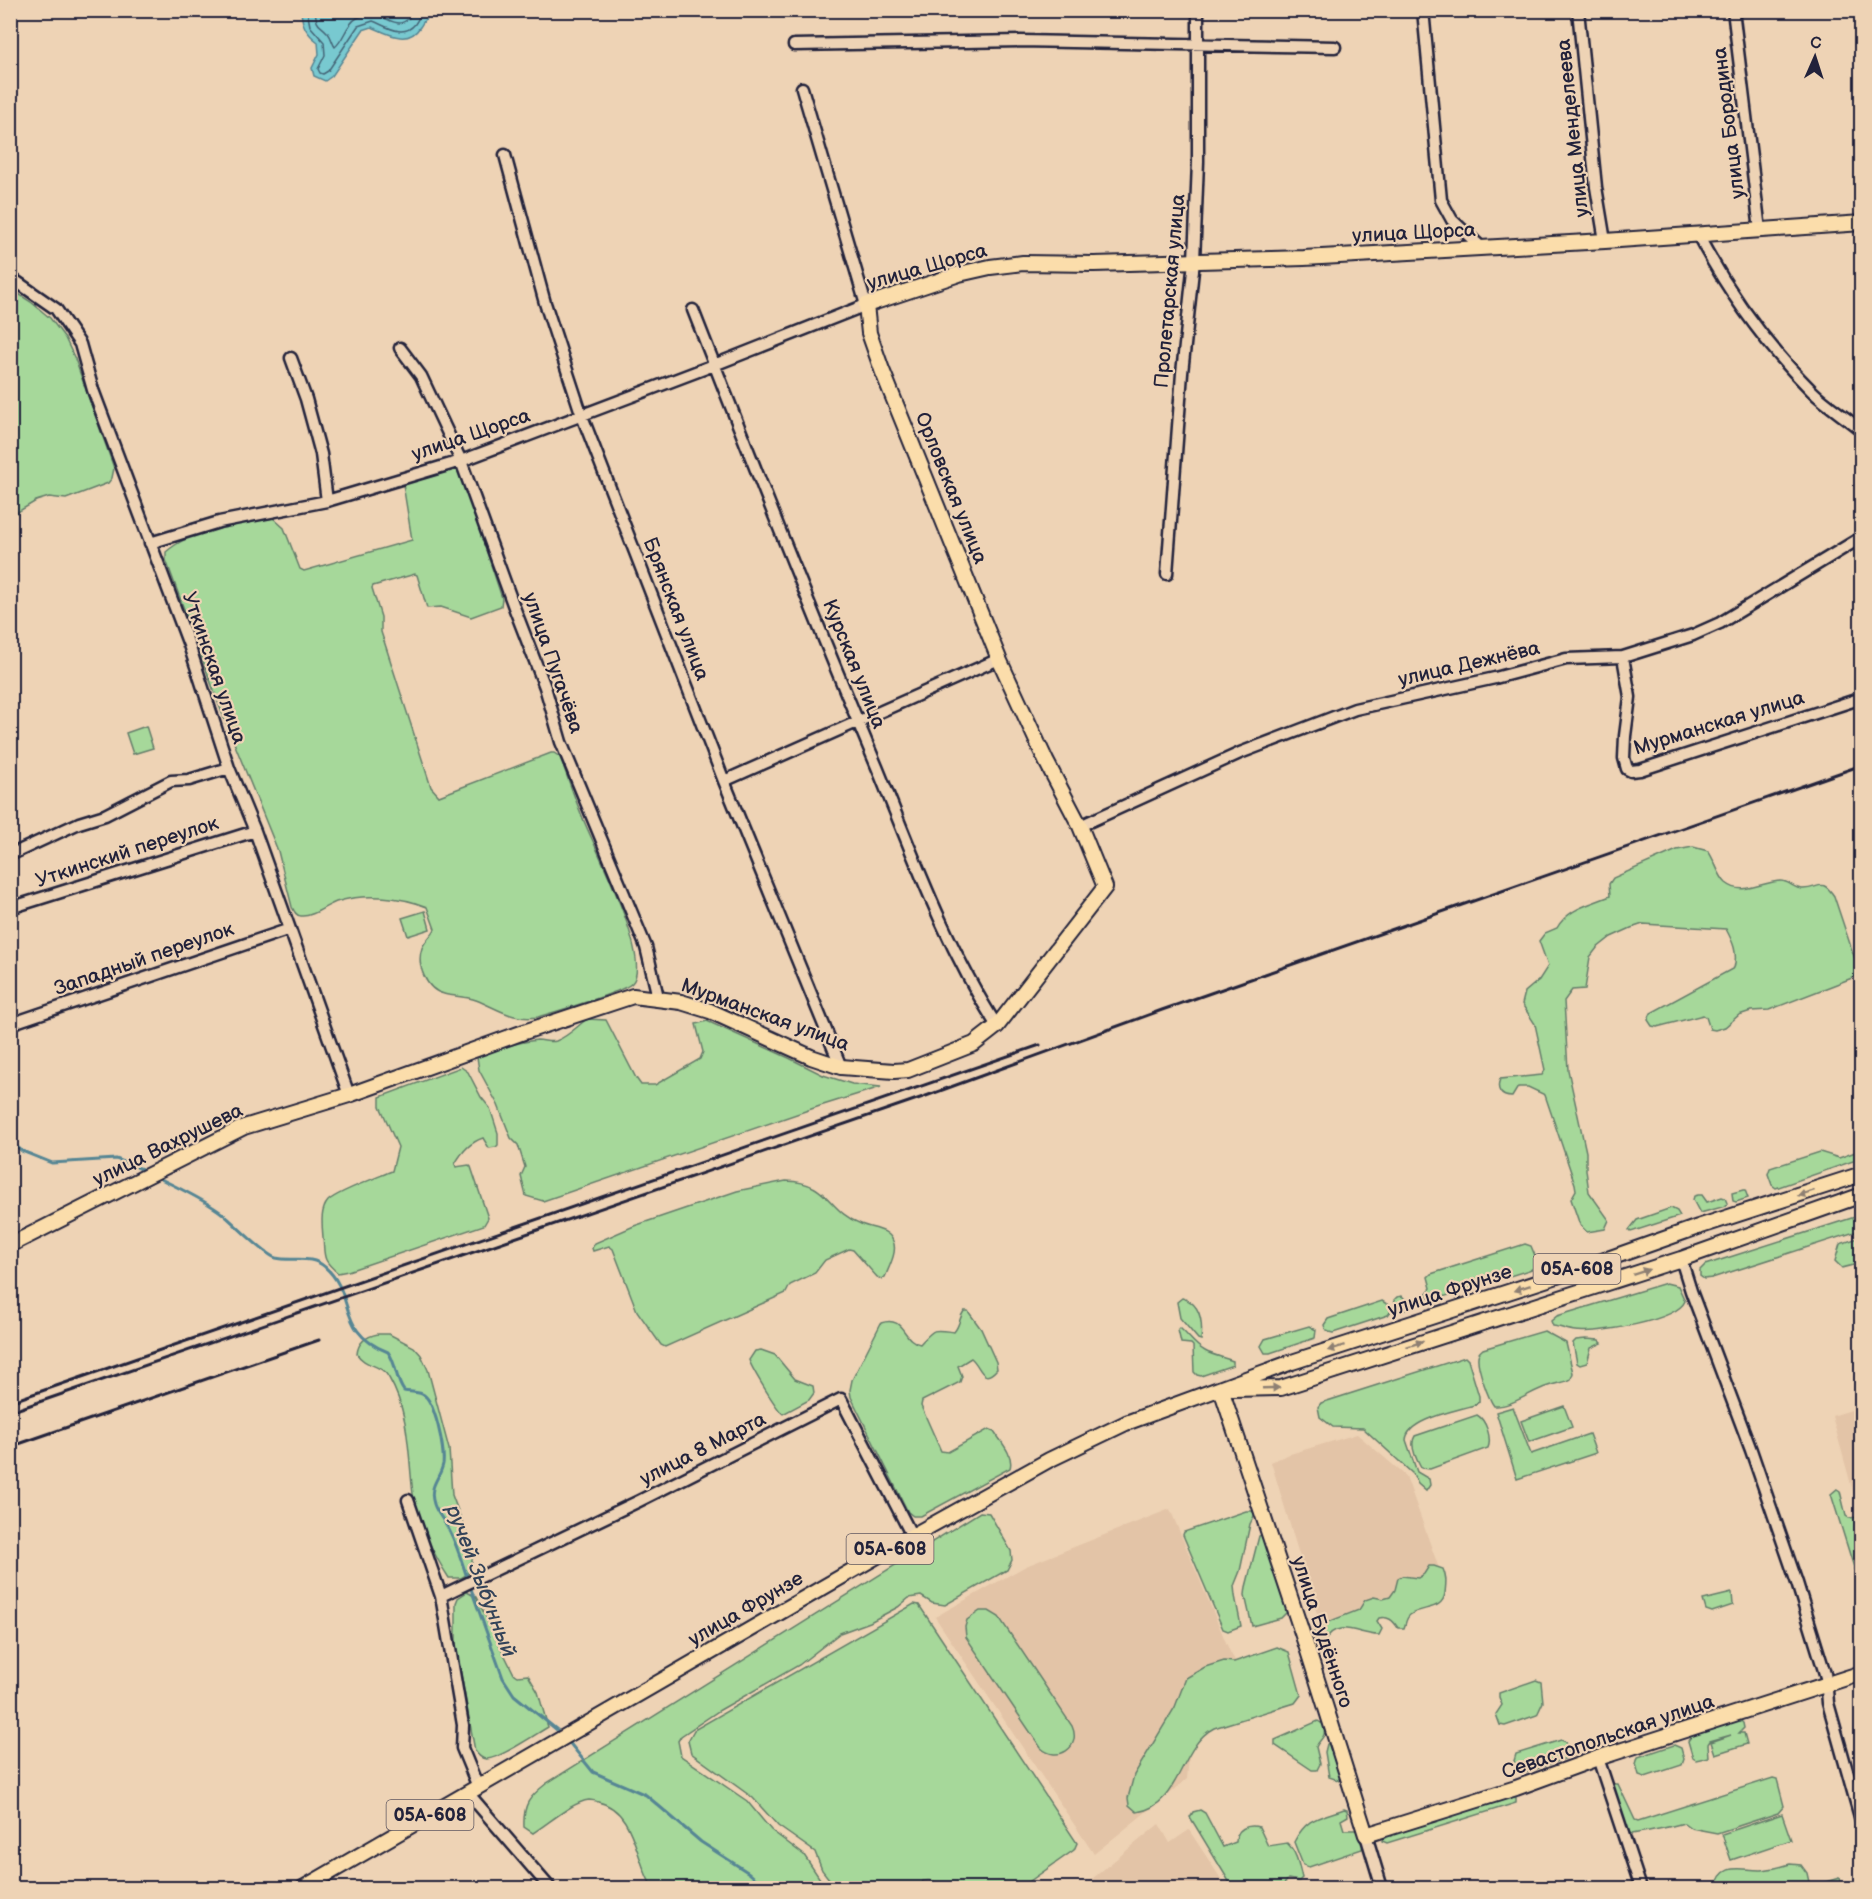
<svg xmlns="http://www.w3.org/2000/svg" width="1872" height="1899" font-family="'Balsamiq Sans',sans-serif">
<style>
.built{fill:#e3c4a7}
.green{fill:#a6d89a;stroke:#647d6a;stroke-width:1.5}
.water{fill:#78c9d0;stroke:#568694;stroke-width:1.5}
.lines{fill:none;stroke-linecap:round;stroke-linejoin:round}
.shore{stroke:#446577;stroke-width:1.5}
.stream{stroke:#568694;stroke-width:3}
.minor-casing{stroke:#22223b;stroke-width:15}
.major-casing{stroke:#22223b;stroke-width:18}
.minor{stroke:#eed3b5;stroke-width:10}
.major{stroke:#fbddab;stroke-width:14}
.rail{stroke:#22223b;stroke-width:3}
.oneway{fill:#8e8073}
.labels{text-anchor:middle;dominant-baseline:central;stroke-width:4.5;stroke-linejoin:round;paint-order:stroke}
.shield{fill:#eed3b5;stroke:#5f5760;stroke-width:1.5}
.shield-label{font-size:18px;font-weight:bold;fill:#22223b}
.street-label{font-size:20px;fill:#22223b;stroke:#eed3b5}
.water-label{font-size:21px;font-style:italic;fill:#334359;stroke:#eed3b5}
</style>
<rect width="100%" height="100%" fill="#eed3b5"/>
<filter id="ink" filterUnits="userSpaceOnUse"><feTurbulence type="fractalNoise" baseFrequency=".0167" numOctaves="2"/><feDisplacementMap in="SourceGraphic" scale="12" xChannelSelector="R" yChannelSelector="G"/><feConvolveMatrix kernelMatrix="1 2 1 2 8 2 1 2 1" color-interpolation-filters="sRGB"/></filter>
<g filter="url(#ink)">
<path class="built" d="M1861 1407H1862L1861 1521 1832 1416Z
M1357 1434 1406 1476 1446 1588 1321 1627 1271 1462 1287 1455Z
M1170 1509 1230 1652 1241 1671 1194 1699 1187 1779 1094 1854 935 1617 1026 1566Z
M1159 1824 1170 1843 1189 1830 1227 1888H1081Z"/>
<path class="green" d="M11 289 31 302 50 318 65 338 75 359 114 468 112 478 108 483 66 499 49 497 36 501 11 516Z
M452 469 457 470 462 477 502 598 501 606 471 617 441 607 427 608 417 575 415 574 373 586 372 588 381 617V632L384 641 431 787 439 796 551 753H554L560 757C568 778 575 800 584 821 595 848 653 961 632 983 624 992 554 1012 538 1017 512 1021 499 1009 476 1000 466 996 455 997 444 994 426 990 416 965 422 948 424 942 432 935 435 929L427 907C400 896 363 893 336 902 325 906 313 917 301 916 296 916 294 911 292 907L278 851 222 713 166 560V552C191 529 240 524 273 518L284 528 300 569 304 571 412 540 403 484Z
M146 726 153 748 133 754 126 733Z
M1693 847 1708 851C1715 860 1718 876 1726 883 1743 897 1763 881 1781 881 1790 881 1793 889 1803 889 1820 889 1821 877 1834 896L1858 968V974L1852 978 1769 1010 1751 1011 1739 1015 1725 1027 1715 1030 1710 1029 1706 1017 1703 1015 1657 1027 1652 1026 1648 1020 1651 1013 1734 968C1738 953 1733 942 1726 929L1643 924 1631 928 1611 937 1597 948 1590 957 1585 989 1572 990 1564 1001 1568 1070 1586 1152V1170L1589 1192 1609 1220 1605 1229 1587 1232 1580 1225 1571 1199 1576 1190 1575 1184 1545 1095 1528 1087H1518L1512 1097C1500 1097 1496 1089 1500 1079L1542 1075 1545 1070 1535 1024 1522 1004 1525 992 1539 980 1548 966 1539 941 1545 933 1557 928C1568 908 1590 905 1610 896L1609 884 1613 878 1677 850Z
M425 911 430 929 408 936 402 918Z
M587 1019 606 1020 636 1078 641 1085H655L700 1059 703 1052 696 1024 707 1021 789 1058 823 1075 852 1084 881 1087 820 1106 543 1201 526 1196 521 1176 525 1167 518 1145 511 1138 498 1105 479 1070 477 1057C493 1049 520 1042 537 1040 544 1040 550 1043 556 1041 569 1036 576 1027 587 1019Z
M461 1067 468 1072 481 1097 490 1108 498 1133V1145L496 1147 489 1148 483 1138C471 1142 461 1153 455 1164L456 1167 469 1165 471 1167 488 1218 484 1225 348 1271 338 1273C321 1259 325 1256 323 1237 322 1225 320 1210 328 1201 337 1192 378 1177 392 1171L398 1147 380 1106V1097Z
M1861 1150 1859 1159 1776 1188 1772 1185 1768 1174 1770 1168 1820 1152 1839 1158Z
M786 1181C830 1182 826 1210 861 1224 872 1229 888 1228 893 1241 898 1251 889 1267 885 1277L881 1279 877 1277 853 1250 849 1249 825 1260 815 1273 790 1285 786 1293 665 1347 661 1345 637 1311 613 1249 609 1246 593 1251 592 1248 595 1243 634 1226 737 1191Z
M1743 1190H1745L1748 1198 1736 1202 1733 1201 1732 1193Z
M1698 1195H1702L1707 1202 1722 1197 1725 1198 1727 1203 1726 1206 1700 1213 1693 1200 1694 1196Z
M1671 1208 1677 1211 1680 1216 1631 1232 1629 1230 1637 1220Z
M1861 1215V1230L1712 1278 1704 1279 1700 1276V1270L1705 1265Z
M1861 1237V1267L1857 1264 1842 1268 1835 1261 1840 1244Z
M1525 1244 1531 1246 1536 1258 1546 1260 1545 1265 1433 1300 1429 1298 1426 1294 1431 1288 1428 1277 1431 1274Z
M1666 1283 1678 1286 1685 1301C1677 1321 1596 1334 1575 1331 1568 1330 1560 1327 1553 1326L1551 1321 1557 1316Z
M1402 1296 1411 1305 1405 1310 1398 1309 1394 1300 1397 1297Z
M1182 1298C1201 1303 1203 1322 1201 1340L1198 1339 1180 1318 1177 1302Z
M1382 1301 1390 1306 1391 1311 1388 1315 1333 1333C1327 1332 1325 1331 1324 1325L1328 1319Z
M964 1311H968L981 1329 996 1362 997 1369C982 1386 981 1366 971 1358L958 1366 962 1376 960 1382 922 1401 921 1406 941 1451 948 1452 989 1429 994 1431C1001 1442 1014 1455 1010 1468L921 1516H913L908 1512 851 1397 850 1390 852 1380 881 1323C905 1315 902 1341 920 1344 935 1328 932 1329 954 1332 960 1325 959 1318 964 1311Z
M1309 1326 1316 1330 1315 1338 1270 1353H1265L1261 1346 1265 1339Z
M1180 1328C1189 1336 1195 1346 1205 1351 1214 1356 1224 1357 1233 1361V1365L1201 1376 1197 1375 1194 1372 1193 1346 1191 1344 1181 1343 1178 1330Z
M1544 1331 1566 1343 1573 1373 1571 1379C1564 1383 1556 1383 1548 1386 1531 1391 1512 1407 1494 1406 1488 1398 1477 1367 1478 1357 1478 1352 1480 1352 1483 1349Z
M378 1334H389L414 1347 421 1355 428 1370 449 1449 452 1495 472 1548V1562L468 1574 461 1578H449C435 1557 416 1519 413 1494 408 1454 410 1414 389 1378 382 1364 365 1367 357 1354 358 1342 367 1336 378 1334Z
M1586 1339 1599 1340 1602 1343 1591 1348 1587 1363 1580 1365 1577 1363 1573 1343 1576 1340Z
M761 1350 775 1355 795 1379 813 1386 814 1393 809 1400 783 1414C777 1410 752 1369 749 1360L755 1351Z
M1465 1357 1468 1360 1479 1396V1402L1474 1405C1456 1411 1407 1419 1406 1440L1417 1472 1429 1479 1430 1485 1426 1491 1418 1484 1413 1474 1363 1428 1333 1427 1320 1417 1318 1407 1321 1403Z
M1564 1406 1572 1427 1529 1442 1521 1421Z
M1513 1407 1531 1454 1589 1434 1596 1453 1517 1479 1496 1412Z
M1477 1415C1486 1420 1492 1438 1488 1448L1430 1469 1421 1468C1416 1459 1409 1445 1415 1436Z
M1837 1489 1840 1491 1846 1516 1849 1518 1858 1517 1861 1530V1590L1831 1494Z
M1246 1511H1252L1255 1514 1250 1524 1240 1571 1234 1586 1235 1596 1241 1626 1228 1631 1223 1629 1183 1535 1184 1532Z
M980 1512 989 1513 1011 1551 1012 1560 1007 1570 945 1605 932 1603 921 1596 909 1598 898 1607 870 1622 840 1633 799 1665 720 1710 681 1736 678 1741 681 1756 747 1801 771 1830 804 1855 826 1888H653C635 1862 636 1810 598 1802 598 1801 590 1800 589 1800 572 1802 548 1824 533 1833L524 1827C523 1804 529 1797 547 1783Z
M1261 1535 1264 1536 1287 1612 1281 1618 1252 1626 1245 1595 1246 1587 1259 1536Z
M1429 1566H1434L1443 1569C1447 1578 1446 1583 1445 1593 1443 1611 1422 1606 1410 1615 1406 1618 1406 1623 1404 1628H1398C1393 1620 1388 1616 1379 1618L1377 1621 1382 1629 1379 1635C1361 1636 1336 1617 1325 1641L1319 1643C1313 1639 1313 1634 1315 1627L1359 1610 1365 1600 1374 1597 1383 1599 1390 1597 1395 1590 1398 1578 1402 1576 1418 1578 1424 1574Z
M467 1592 476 1597 514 1674 517 1676 528 1675 538 1692 548 1727C536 1734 498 1760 486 1759 481 1759 478 1755 475 1751L456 1647V1603L458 1598Z
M1732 1593 1733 1605 1712 1612 1706 1610 1703 1600Z
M914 1604 919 1605 1077 1843 1074 1850 1020 1888H945C939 1882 932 1879 923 1881L920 1888H836L822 1870 815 1852 778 1826 753 1798 691 1753 688 1741 694 1730Z
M980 1611H989L999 1617 1072 1726C1082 1748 1057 1763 1041 1748L966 1637 965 1627 967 1620Z
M1277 1647 1289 1652 1301 1695 1295 1703 1214 1728C1179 1746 1181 1806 1137 1812L1129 1805 1128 1798 1134 1775 1175 1707 1186 1678 1205 1667 1224 1661 1234 1662Z
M1536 1680 1541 1682 1543 1702 1537 1715 1505 1726 1500 1725 1496 1714 1502 1705 1499 1697V1693Z
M1740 1720 1743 1723 1744 1728 1739 1733H1744L1747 1744 1715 1754 1711 1742 1731 1735 1710 1741 1708 1744 1709 1757 1696 1760 1693 1758 1688 1741 1692 1735Z
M1318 1721 1324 1725C1326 1740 1321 1736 1316 1747L1320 1764 1317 1770H1312L1275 1745V1740Z
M1561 1740 1566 1742 1570 1752 1569 1757 1525 1773 1520 1772 1514 1761 1516 1754Z
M1333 1742 1342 1778 1338 1780 1329 1777 1325 1752 1327 1744Z
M1674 1745 1681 1748 1684 1759 1682 1765 1645 1777 1639 1775 1636 1764 1638 1757Z
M1773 1778 1777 1779 1784 1806 1778 1813 1717 1833 1691 1828 1684 1823C1666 1828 1650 1831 1632 1834L1627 1832 1613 1787 1614 1784H1618L1635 1820 1638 1821Z
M1511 1796 1516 1797V1803L1387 1843 1382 1841 1385 1836Z
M1344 1809 1347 1810 1348 1816 1341 1820 1344 1830H1356L1363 1845 1362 1849 1309 1867 1303 1865 1294 1842C1307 1817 1319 1818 1344 1809Z
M1200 1810 1205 1813 1223 1847 1236 1842C1236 1829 1247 1824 1259 1827L1268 1846 1287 1843C1297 1852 1299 1866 1302 1878L1299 1881 1288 1879 1281 1888H1233L1190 1817 1193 1812Z
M1782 1814 1791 1840 1731 1860 1722 1834Z
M1790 1864 1801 1865 1807 1873 1809 1882 1796 1888H1716C1721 1860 1743 1871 1762 1870 1772 1869 1781 1867 1790 1864Z
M1839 1878 1842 1888H1806Z"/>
<path class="water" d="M301 11V10L437 11C427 15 426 18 420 27 408 46 388 34 372 27L363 30 332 76 325 81 314 76 312 68 319 54 318 42C306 33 302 25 301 11Z"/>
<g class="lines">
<path class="shore" d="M307 10 310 26 324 42 325 55 318 69 320 73 323 74 328 71 358 26 373 21C386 26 403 39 415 24 418 20 420 15 423 10
M315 10C317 28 318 22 328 33 332 38 332 43 335 47 344 40 346 24 357 18 385 3 397 42 414 10"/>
<path class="stream" d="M10 1141 22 1151 52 1163 116 1159 147 1171
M155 1176C178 1188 202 1198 223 1214 235 1224 265 1255 276 1258 293 1262 311 1254 325 1267 357 1295 335 1332 388 1352 397 1364 395 1379 404 1391 409 1392 417 1392 422 1394 435 1399 445 1451 443 1464 440 1479 428 1485 434 1504 436 1512 444 1520 448 1528 457 1544 462 1563 468 1580
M470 1586 503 1678 514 1695 562 1734
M568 1741 593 1772 646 1795 701 1842 749 1873 766 1888"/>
<g class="minor-casing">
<path id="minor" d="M1423 10 1441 200 1452 220 1482 248
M1578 10 1596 187 1605 241
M1733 10 1760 230
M794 45 1021 41 1335 47
M505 155 545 303 582 416 724 781 841 1067
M1698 235C1727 290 1767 346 1812 391 1827 406 1846 417 1862 431
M10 277 56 309 80 344 93 390 189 645 229 768 255 831 349 1095
M693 310C753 463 813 616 877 767 913 855 945 945 997 1026
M400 348 421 376 461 461 514 607 545 687 561 742 646 947 658 997
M291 358 306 399 321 454 327 501
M150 543 219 522 327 501 461 461 714 365 866 305 802 88
M1167 574 1182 373 1194 261 1198 162V10
M1623 657 1630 697 1625 736 1624 758 1627 769 1631 771 1640 770 1862 698
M724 781 999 659
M1080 826 1240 753 1355 709 1495 678 1566 659 1623 657 1693 635 1720 623 1862 537
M10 855 79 823 105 815 171 781 189 780 229 768
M10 908 255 831
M10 1024 290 929
M1681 1259 1691 1291 1751 1450 1797 1583 1826 1677 1828 1703 1862 1824
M408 1500 441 1596 463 1725 462 1748 478 1787
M441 1596 639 1501 841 1399 912 1536
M1598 1758 1641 1888
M468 1793 550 1888
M1366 1835 1382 1888"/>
</g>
<g class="major-casing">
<path id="major" d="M10 1245 244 1127 349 1095 524 1032 633 996 681 1002 710 1011 811 1057 841 1067 894 1071 908 1070 974 1044 997 1026 1105 887 1080 826 1046 761 999 659 882 370 869 333 866 305 959 274 990 267 1023 263 1094 264 1304 258 1605 241 1862 223
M1221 1389 1308 1651 1366 1835 1516 1788 1598 1758 1862 1673
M1232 1389 1281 1388 1681 1259 1862 1195
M303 1888 912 1536 1049 1460 1126 1423 1292 1362 1585 1267 1698 1227 1862 1174"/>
</g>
<use href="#minor" class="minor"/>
<use href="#major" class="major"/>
<path class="rail" d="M10 1402 1040 1045
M10 1412 926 1096 1162 1010 1862 765
M10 1447 319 1340"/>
</g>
<defs><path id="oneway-solid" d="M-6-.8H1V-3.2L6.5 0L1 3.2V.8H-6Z" transform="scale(1.5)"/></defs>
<g class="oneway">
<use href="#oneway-solid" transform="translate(1806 1193) rotate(162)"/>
<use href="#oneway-solid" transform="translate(1641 1272) rotate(-18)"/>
<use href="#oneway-solid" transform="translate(1522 1288) rotate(162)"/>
<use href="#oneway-solid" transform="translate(1415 1344) rotate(-18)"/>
<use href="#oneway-solid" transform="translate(1336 1348) rotate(162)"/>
<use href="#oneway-solid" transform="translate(1271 1388) rotate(-2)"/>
</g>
</g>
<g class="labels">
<g class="shield">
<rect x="1533.5" y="1254" width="87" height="30" rx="4.5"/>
<rect x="846.5" y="1534" width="87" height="30" rx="4.5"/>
<rect x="386.5" y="1800" width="87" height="30" rx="4.5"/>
</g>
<g class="shield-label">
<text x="1577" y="1269">05А-608</text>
<text x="890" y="1549">05А-608</text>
<text x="430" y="1815">05А-608</text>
</g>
<g class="street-label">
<text transform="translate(1729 123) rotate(-97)">улица Бородина</text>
<text transform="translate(1573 128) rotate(-96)">улица Менделеева</text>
<text transform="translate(1414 233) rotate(-3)">улица Щорса</text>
<text transform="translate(927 267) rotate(-16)">улица Щорса</text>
<text transform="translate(1170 291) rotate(-85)">Пролетарская улица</text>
<text transform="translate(471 435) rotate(-19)">улица Щорса</text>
<text transform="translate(951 488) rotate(68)">Орловская улица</text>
<text transform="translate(676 609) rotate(69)">Брянская улица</text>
<text transform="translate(553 663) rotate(71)">улица Пугачёва</text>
<text transform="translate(854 664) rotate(68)">Курская улица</text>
<text transform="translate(1469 664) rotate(-13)">улица Дежнёва</text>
<text transform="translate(214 668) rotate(71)">Уткинская улица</text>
<text transform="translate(1719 723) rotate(-17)">Мурманская улица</text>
<text transform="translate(127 852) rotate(-18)">Уткинский переулок</text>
<text transform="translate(144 959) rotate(-19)">Западный переулок</text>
<text transform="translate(765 1015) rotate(20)">Мурманская улица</text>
<text transform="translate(168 1145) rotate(-26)">улица Вахрушева</text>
<text transform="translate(1450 1291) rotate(-18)">улица Фрунзе</text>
<text transform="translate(703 1449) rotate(-27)">улица 8 Марта</text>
<text transform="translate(746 1609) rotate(-30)">улица Фрунзе</text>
<text transform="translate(1322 1632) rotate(72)">улица Будённого</text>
<text transform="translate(1608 1737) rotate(-19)">Севастопольская улица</text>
</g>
<g class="water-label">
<text transform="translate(481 1581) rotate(69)">ручей Зыбунный</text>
</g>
</g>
<rect width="1872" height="1899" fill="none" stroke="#eed3b5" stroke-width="36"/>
<rect x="18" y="18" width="1836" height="1863" fill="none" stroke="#22223b" stroke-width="2" filter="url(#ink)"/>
<g transform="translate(1815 57) rotate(3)" stroke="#eed3b5" stroke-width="4.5" paint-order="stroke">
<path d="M0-4.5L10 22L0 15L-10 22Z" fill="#22223b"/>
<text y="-9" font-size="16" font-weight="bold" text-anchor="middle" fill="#22223b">С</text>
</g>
</svg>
